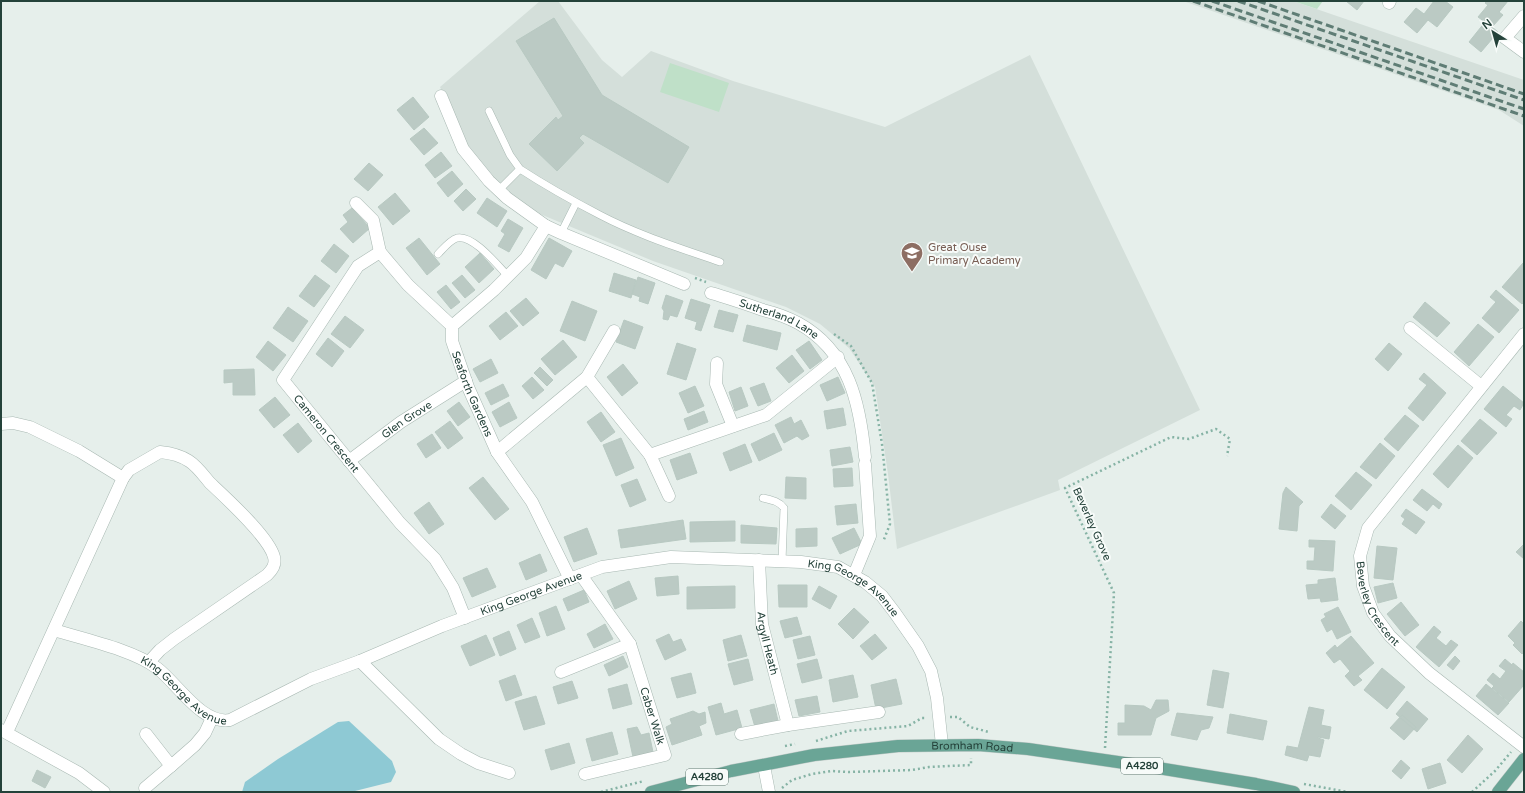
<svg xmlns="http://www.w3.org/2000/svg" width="1525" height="793" font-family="'Varela Round',sans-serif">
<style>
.built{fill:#d4dfda}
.green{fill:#bfe0c8}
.water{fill:#8ec9d4}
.building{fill:#bbcac4;stroke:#b8c9c2}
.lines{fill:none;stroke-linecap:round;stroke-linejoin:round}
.lane-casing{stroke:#a8b8b2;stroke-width:8}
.street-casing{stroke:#a8b8b2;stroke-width:13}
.primary-casing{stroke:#c2cac8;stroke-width:13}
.path{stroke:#86b3a5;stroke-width:2.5;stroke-dasharray:2 3;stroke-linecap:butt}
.lane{stroke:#fff;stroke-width:7}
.street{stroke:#fff;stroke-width:12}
.primary{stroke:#6aa596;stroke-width:12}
.rail{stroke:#5f7d75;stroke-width:3;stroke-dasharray:8 4;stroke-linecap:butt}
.labels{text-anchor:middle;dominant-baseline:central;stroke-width:4;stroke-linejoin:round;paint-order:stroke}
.shield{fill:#f7fbf9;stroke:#637a73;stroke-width:1}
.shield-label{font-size:10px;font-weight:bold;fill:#24423a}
.education-label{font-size:11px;fill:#785e54;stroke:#f7fbf9;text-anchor:start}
.street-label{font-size:11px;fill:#24423a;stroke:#f7fbf9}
</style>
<rect width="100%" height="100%" fill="#e6efeb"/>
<path class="built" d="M540 1H558L602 60 622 77 651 51 733 81 885 127 1030 55 1200 410 1058 480 1060 490 897 549 888 474 875 387 849 348 820 324 786 307 653 261 528 209 494 181 468 147 440 87Z
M1183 1H1293L1524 80V126L1499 110Z"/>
<path class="green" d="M1293 1H1323L1317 9Z
M670 63 729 83 719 112 660 92Z"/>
<path class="water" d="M349 721 392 761 396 772 391 782 351 792H242L245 782 278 759 338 722Z"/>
<path class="building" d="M1346 1H1364L1357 10Z
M1434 1H1445L1453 7 1437 27 1428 20 1417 33 1404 22 1416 8 1424 14Z
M1487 1H1508L1499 12 1503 15 1492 27 1498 32 1481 52 1469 42 1485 22 1478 17 1488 5 1485 3Z
M554 18 602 95 689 147 668 183 583 134 579 138 584 143 557 171 529 144 556 117 558 120 563 116 516 41Z
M413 97 429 117 414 130 397 110Z
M424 128 438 143 424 155 410 139Z
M441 152 452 166 435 178 425 165Z
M369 163 383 175 368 191 354 179Z
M452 171 463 184 448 197 437 183Z
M466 189 476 199 463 211 454 201Z
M395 193 410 211 393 225 378 207Z
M487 198 507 211 497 227 477 213Z
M352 208 370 228 353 243 340 229 348 222 343 215Z
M508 219 523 228 509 252 498 246 505 234 501 231Z
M419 238 440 264 427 275 406 248Z
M549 238 572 251 563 267 555 263 546 279 531 270Z
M334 244 349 256 336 273 321 261Z
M480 253 494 269 479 283 465 267Z
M1523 263 1524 264V302L1522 304 1502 287Z
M614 273 636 280 631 298 609 291Z
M315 275 330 286 314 307 299 296Z
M462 275 475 290 465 298 452 283Z
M638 277 655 283 648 304 639 301 640 297 632 294Z
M446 285 460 302 451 309 437 292Z
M1496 290 1519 310 1499 333 1482 318 1496 302 1490 297Z
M666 295 683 301 677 317 670 315 668 320 663 319 664 311 662 308Z
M526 298 539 313 523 326 510 311Z
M691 299 710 305 701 331 695 329 697 322 685 318Z
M572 301 597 311 585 341 560 331Z
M1425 302 1450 323 1437 337 1413 317Z
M288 307 308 321 293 342 273 328Z
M719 310 738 315 733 332 714 327Z
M506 312 518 326 500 340 489 326Z
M345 316 364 330 350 348 331 334Z
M624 320 643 327 635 349 616 342Z
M1478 324 1494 337 1469 366 1454 352Z
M747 325 781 333 777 350 743 341Z
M328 338 344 351 332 367 316 354Z
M563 340 577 357 555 375 541 359Z
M268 341 286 355 273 371 256 357Z
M809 341 822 360 810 369 796 350Z
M677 343 696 349 686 380 667 374Z
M1389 343 1402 354 1388 371 1375 359Z
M792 355 804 371 789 383 776 368Z
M491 359 498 373 480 382 473 369Z
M623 364 638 383 622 396 607 377Z
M540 367 553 380 547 386 534 373Z
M254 369 255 395H233V382L224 383V370Z
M1424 373 1446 393 1423 421 1408 408 1427 385 1419 379Z
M532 377 544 390 533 399 522 386Z
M838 377 845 393 827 401 820 385Z
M764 383 771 401 758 406 750 388Z
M503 384 509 396 491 405 485 393Z
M695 386 704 406 688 413 679 393Z
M1503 386 1524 403 1520 410 1514 406 1506 415 1512 419 1506 427 1484 409Z
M741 387 748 406 735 411 729 392Z
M275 397 290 415 274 428 259 410Z
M459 402 470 417 458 426 447 411Z
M509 402 517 418 500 427 492 412Z
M843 408 846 425 827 429 824 411Z
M704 411 708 422 688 430 684 419Z
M601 412 615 432 601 442 587 422Z
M1405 415 1419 426 1398 451 1384 439Z
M791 417 794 424 801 420 809 436 802 440 797 436 784 443 775 425Z
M1480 419 1497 433 1477 455 1461 441Z
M450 421 463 438 448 449 435 432Z
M298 423 312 441 298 453 283 435Z
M774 433 782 450 759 461 751 444Z
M432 434 441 448 426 458 417 444Z
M621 438 634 468 616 476 603 445Z
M1380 443 1395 456 1376 479 1360 467Z
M745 444 752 462 730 471 723 453Z
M1458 445 1473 458 1448 488 1433 474Z
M850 447 853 462 832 466 830 450Z
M690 453 697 473 677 480 670 460Z
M852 468 853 486 834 487 833 469Z
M1356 472 1372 485 1351 510 1335 496Z
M483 477 509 509 495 520 469 488Z
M786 477 806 478V499L785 498Z
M637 479 646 500 630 507 621 485Z
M1286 487 1303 502 1299 506 1297 531 1279 529 1283 493Z
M1422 489 1442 504 1439 509 1433 504 1427 511 1413 500Z
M429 502 444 524 429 534 414 513Z
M856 504 858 523 837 525 835 506Z
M1331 504 1346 516 1335 529 1321 517Z
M1406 509 1425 522 1416 534 1402 524 1405 519 1401 516Z
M683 520 686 539 621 548 618 530Z
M735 521V541L690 542V522Z
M741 525 777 528 776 544 741 543Z
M587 528 597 554 574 562 564 537Z
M817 528V546L796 547V529Z
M854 528 862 544 840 554 832 538Z
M1309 540 1335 541 1333 571 1307 569V561H1314L1315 547H1309Z
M1524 544V559L1516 552Z
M1377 546 1397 548 1393 580 1374 578Z
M540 554 547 571 526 580 519 563Z
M487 568 496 587 472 597 463 578Z
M678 576 679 594 657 596 655 578Z
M1335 578 1338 600 1321 602 1320 598 1308 599 1306 585 1318 584V580Z
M629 581 637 599 615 609 607 591Z
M1393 583 1397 598 1378 603 1374 587Z
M778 585H807V607H779Z
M735 586V608L687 609V587Z
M819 586 837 596 830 609 812 599Z
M584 590 589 602 568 611 563 599Z
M1401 602 1419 625 1405 636 1387 614Z
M556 606 565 629 547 636 539 613Z
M1338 607 1351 632 1337 639 1332 629 1327 632 1321 620 1326 617 1324 614Z
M854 608 869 622 853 639 838 624Z
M797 617 802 634 785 638 780 621Z
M532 618 540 637 525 643 517 625Z
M1521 621 1524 624V652L1522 654 1513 645 1515 643 1508 636Z
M605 624 613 639 594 648 587 634Z
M1434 626 1441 632 1436 638 1446 646 1451 640 1458 645 1439 667 1416 647Z
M509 631 516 649 500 656 493 638Z
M669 634 673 642 681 639 686 650 665 660 656 640Z
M875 634 887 648 872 660 860 646Z
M486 635 495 655 470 666 461 646Z
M741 635 747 656 728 661 723 640Z
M810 636 815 655 798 659 793 640Z
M1351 636 1374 663 1358 676 1362 680 1354 686 1345 676 1350 671 1340 659 1334 663 1326 653 1335 645 1337 648Z
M623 656 628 667 609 676 604 665Z
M1455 656 1460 661 1453 670 1447 665Z
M748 659 753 680 734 685 728 664Z
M817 659 822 678 802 683 797 664Z
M1505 659 1512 665 1513 663 1524 672V685L1509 702 1492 688 1494 686 1487 680 1493 673 1500 679 1506 671 1499 666Z
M1382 668 1405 687 1387 709 1364 690Z
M1213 670 1229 673 1223 708 1207 705Z
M691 673 696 693 677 698 671 678Z
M515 675 522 695 506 701 499 681Z
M853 675 858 697 833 702 829 680Z
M896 679 902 704 876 709 871 685Z
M572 681 578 698 558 704 553 687Z
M627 684 632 704 613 709 608 689Z
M1486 684 1509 703 1498 715 1476 696Z
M536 696 545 724 524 730 515 702Z
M817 696 820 712 799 716 795 700Z
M1156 700H1168L1169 711 1156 718 1151 735H1118V723H1125V705L1144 706 1151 710Z
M1407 701 1428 719 1417 732 1396 714Z
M721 703 724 714 737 710 742 728 716 735 708 707Z
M774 704 778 721 755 727 750 710Z
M1309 707 1324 710 1321 725 1331 727 1329 739 1318 737V738L1324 740 1320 757 1309 755 1307 761 1285 755 1287 746 1298 748Z
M693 711 699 714 705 712 706 723 699 726 702 735 672 745 666 727 672 724 670 719Z
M1177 713 1213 717 1209 728 1201 730 1197 740 1171 735Z
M1230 714 1267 721 1263 740 1227 733Z
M1402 715 1416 727 1404 740 1390 728Z
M637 727 641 735 649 733 653 752 633 757 627 729Z
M612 732 618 754 592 761 586 739Z
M1468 735 1483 749 1462 773 1447 760Z
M569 743 575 763 551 770 545 750Z
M1401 760 1410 768 1401 779 1392 771Z
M1440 763 1446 783 1428 789 1422 769Z
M37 770 51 777 45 788 32 781Z"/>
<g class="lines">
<g class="lane-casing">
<path id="lane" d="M489 111 510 155 520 169 499 190
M520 169C546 186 573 201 600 215 638 235 680 248 720 262
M561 233 576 203
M438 254C443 249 450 240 457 238 473 234 498 266 508 276
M763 498C771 500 779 501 784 508L782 561"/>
</g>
<g class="street-casing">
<g id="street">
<path d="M1389 3 1390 1"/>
<path d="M1524 16 1505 38 1524 52"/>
<path d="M441 96 463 149 489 181 507 198 546 226 561 233 684 284"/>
<path d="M356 203 373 220 380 252"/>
<path id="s1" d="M546 226 526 258 494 290 452 326V341L468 387 497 452 532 502 570 579"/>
<path id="s2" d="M711 293C729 298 746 304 763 310 775 313 787 317 798 323 849 351 860 403 865 457"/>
<path id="s3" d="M452 326 408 285 380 252 358 266 283 380 400 523 435 559 453 588 465 618"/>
<path d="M1410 328 1481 386"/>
<path id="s4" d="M1524 334 1368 528 1360 556 1363 586 1373 613 1390 636 1429 673 1524 747"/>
<path d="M717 363 716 384 733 426"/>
<path d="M587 377 650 455 766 415 838 357"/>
<path d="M1 424 13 423 30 427 79 451 123 478 7 732"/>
<path d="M497 452 587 377 614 331"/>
<path d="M650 455 669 496"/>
<path id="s5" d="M349 461 401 422 466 381"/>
<path d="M123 478 129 470 160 452C170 453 180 455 189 461 197 466 204 476 210 483 226 498 269 537 274 557 276 565 272 570 267 575L174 639 160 650 149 662"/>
<path id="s6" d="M759 560 762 624 788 725"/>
<path id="s7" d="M581 575 630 644 665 755 585 774"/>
<path d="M854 575 870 536 865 464"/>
<path id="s8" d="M54 630C83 639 134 650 157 668 177 683 202 725 230 720L311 679 360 661 442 626 602 567 671 557 801 562 838 567 865 582 882 596 895 613 918 646 931 671 937 698 942 745"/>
<path d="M360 661 439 739 461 754 478 763 509 773"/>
<path d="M561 672 630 644"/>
<path d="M1 730 79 773 104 792"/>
<path d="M146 734 171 766 195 745 205 733 212 718"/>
<path d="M741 734 788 725 879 712"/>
<path d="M764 766 769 792"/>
<path d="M145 788 171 766"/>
</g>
</g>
<g class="primary-casing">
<g id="primary">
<path id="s9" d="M651 792 731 771 814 755 898 746 978 745 1028 749 1152 767 1256 784 1294 792"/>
<path d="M1498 792 1524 759"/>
</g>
</g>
<path class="path" d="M695 278 706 282
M834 334 851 346 872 383 882 444 890 524 883 542
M950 717H958L970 727 989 732
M816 741 848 731 908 726 922 718H927
M785 746 795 744
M1105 748 1114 593 1065 488 1171 437 1189 439 1216 429 1230 439 1227 456
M1304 784 1348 792
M782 788 792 780 812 774 831 771 849 772 912 770 929 767 971 765V758
M601 792 644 781
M1472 792 1495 771 1511 752"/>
<use href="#lane" class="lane"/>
<use href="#street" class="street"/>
<use href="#primary" class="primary"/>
<path class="rail" d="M1193 1 1524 116
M1212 1 1524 109
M1238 1 1524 100
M1258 1 1524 94"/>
</g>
<defs>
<g id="school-pin" transform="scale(1.15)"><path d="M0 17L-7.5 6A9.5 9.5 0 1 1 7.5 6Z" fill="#8d6e63" stroke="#f7fbf9"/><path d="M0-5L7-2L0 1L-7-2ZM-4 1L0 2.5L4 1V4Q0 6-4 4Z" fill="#fff"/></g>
</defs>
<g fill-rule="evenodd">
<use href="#school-pin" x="912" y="253"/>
</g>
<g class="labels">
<g class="shield">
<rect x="1121" y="758" width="42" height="16" rx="3"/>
<rect x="686" y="769" width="42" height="16" rx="3"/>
</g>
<g class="shield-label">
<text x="1142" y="766">A4280</text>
<text x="707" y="777">A4280</text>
</g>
<g class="education-label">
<text x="928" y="247">Great Ouse<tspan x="928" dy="13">Primary Academy</tspan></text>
</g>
<g class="street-label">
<text stroke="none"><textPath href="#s2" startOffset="73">Sutherland Lane</textPath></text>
<text stroke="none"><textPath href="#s1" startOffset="210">Seaforth Gardens</textPath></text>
<text stroke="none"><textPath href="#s5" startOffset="71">Glen Grove</textPath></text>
<text stroke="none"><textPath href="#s3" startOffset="335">Cameron Crescent</textPath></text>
<text transform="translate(1092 524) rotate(66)">Beverley Grove</text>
<text stroke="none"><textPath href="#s8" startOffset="866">King George Avenue</textPath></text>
<text stroke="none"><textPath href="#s8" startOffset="530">King George Avenue</textPath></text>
<text stroke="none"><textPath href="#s4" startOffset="330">Beverley Crescent</textPath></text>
<text stroke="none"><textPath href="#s6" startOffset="84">Argyll Heath</textPath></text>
<text stroke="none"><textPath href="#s8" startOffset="146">King George Avenue</textPath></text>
<text stroke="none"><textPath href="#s7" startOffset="160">Caber Walk</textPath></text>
<text stroke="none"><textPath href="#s9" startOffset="326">Bromham Road</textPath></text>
</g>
</g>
<rect width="1525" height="793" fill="none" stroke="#24423a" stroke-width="4"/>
<g transform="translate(1493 32) rotate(323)" stroke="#f7fbf9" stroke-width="3" paint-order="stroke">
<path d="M0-3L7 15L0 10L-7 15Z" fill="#24423a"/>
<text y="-6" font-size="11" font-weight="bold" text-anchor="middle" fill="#24423a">N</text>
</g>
</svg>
